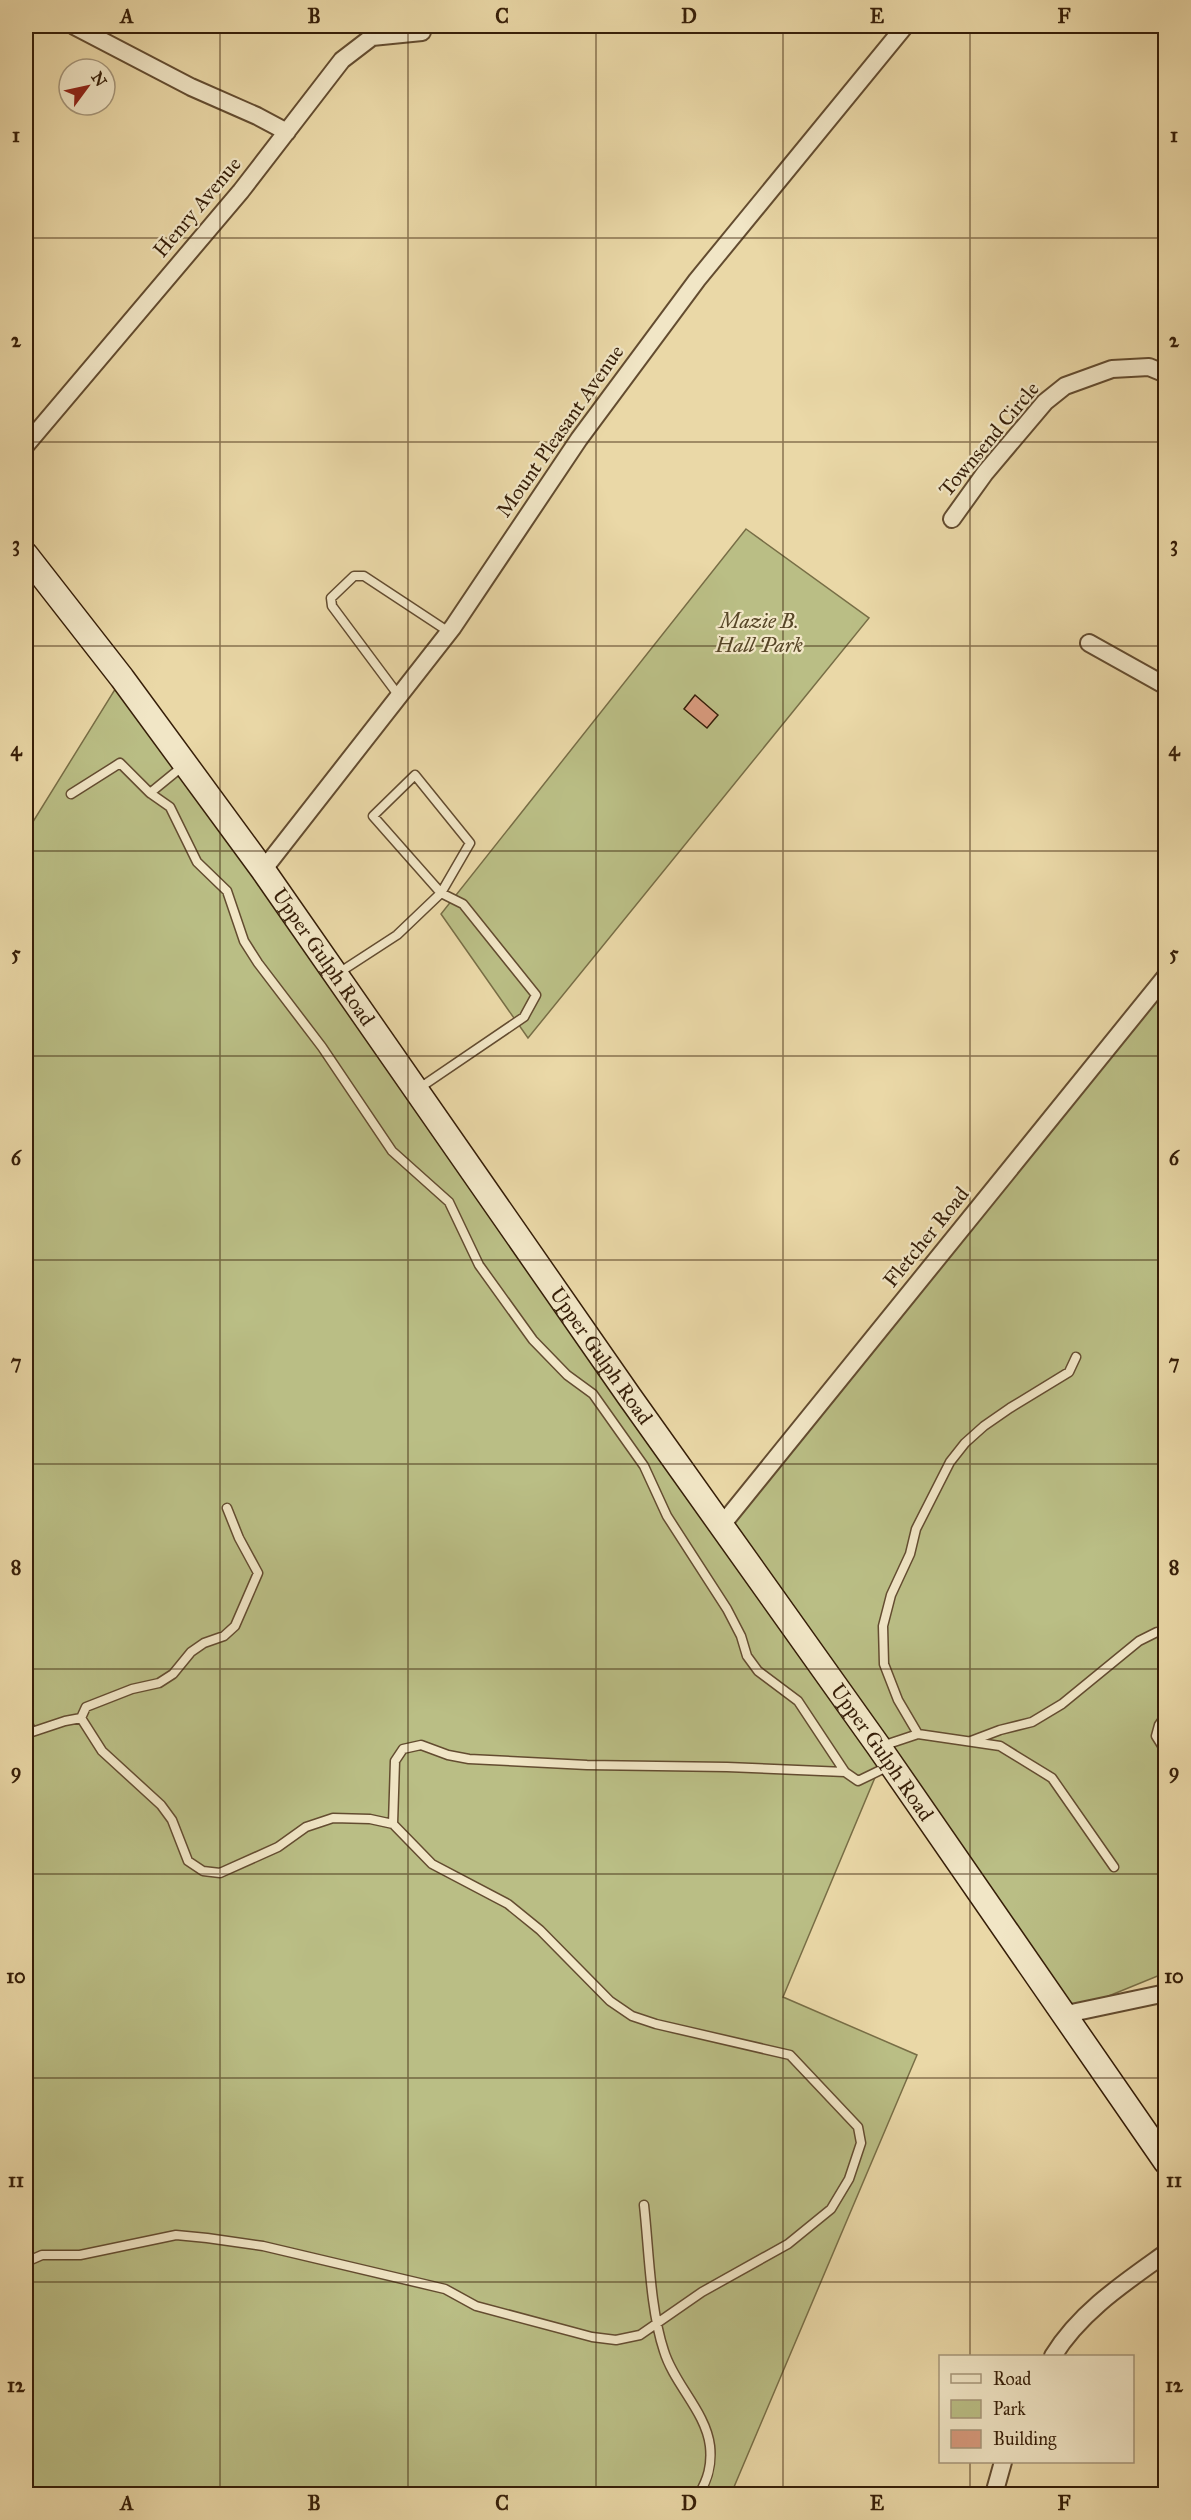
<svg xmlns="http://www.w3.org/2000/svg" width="1191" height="2520" font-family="'IM FELL Great Primer',serif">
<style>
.green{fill:#babe85;stroke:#786e46;stroke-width:1.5}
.building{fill:#d79a7d;stroke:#361e08;stroke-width:1.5}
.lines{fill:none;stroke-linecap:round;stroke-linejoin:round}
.lane-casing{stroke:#634c30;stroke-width:11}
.street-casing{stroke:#634c30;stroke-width:20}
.secondary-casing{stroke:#361e08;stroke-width:27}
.lane{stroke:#f1e6c6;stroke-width:8}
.street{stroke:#f1e6c6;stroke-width:16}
.secondary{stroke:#f1e6c6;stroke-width:24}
.grid{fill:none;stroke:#361e08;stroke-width:1.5;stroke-opacity:0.55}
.labels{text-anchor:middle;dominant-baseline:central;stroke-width:4.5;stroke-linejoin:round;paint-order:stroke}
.street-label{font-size:21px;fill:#361e08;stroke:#f1e6c6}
.park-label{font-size:21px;font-style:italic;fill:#574627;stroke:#f1e6c6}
.neatline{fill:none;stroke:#361e08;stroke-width:2}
.grid-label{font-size:20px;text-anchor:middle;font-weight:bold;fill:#361e08}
</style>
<rect width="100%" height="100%" fill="#ead8a7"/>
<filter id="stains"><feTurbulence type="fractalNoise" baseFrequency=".00333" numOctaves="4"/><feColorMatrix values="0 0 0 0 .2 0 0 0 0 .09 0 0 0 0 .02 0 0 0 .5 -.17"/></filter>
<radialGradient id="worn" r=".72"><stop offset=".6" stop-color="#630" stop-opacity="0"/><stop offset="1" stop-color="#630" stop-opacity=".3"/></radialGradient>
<path class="green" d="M746 529 869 618 528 1038 441 914Z
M122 678 721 1526 1165 976V1973L1062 2015 884 1756 783 1997 917 2055 731 2494H26V833Z"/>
<path class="building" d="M695 695 718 715 707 728 684 709Z"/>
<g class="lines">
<g class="lane-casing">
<path id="lane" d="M399 696 332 606 331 598 354 576H364L449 632
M150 793 170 807 197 862 227 891 244 941 258 963 322 1047 392 1151 449 1202 479 1265 533 1340 567 1375 593 1394 644 1466 667 1516 727 1609 741 1636 747 1656 758 1671 798 1701 845 1772 858 1781 891 1765
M71 794 120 763 150 793 183 766
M337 974 397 935 441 893 470 843 415 775 373 816 441 893 463 904 536 995 524 1017 418 1089
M1166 1715 1159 1725 1156 1736 1166 1752
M81 1718 86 1707 132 1689 159 1683 173 1674 191 1652 204 1643 224 1636 235 1626 258 1573 239 1538 227 1508
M26 1719 32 1732
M26 1734 65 1721 81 1718 102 1751 161 1805 172 1820 188 1861 203 1871 220 1873 278 1847 306 1827 333 1818 370 1819 393 1824 432 1864 508 1904 540 1930 610 2001 632 2016 656 2024 790 2055 858 2127 861 2143 849 2179 831 2209 788 2244 702 2292 640 2335 616 2340 592 2337 476 2306 445 2289 263 2246 207 2238 176 2235 80 2255H42L26 2262
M918 1734 898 1700 884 1664 883 1626 891 1595 910 1554 916 1529 950 1462 965 1443 984 1426 1010 1408 1069 1372 1076 1357
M971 1741 1000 1730 1032 1722 1062 1704 1139 1641 1157 1632 1166 1634
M882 1746 918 1734 1000 1746 1052 1778 1114 1867
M393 1824 395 1761 403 1749 421 1745 448 1755 469 1759 587 1765 727 1767 845 1772
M644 2205C649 2250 650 2309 664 2351 674 2384 706 2412 710 2446 712 2465 708 2479 699 2494"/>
</g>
<g class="street-casing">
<path id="street" d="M74 26 191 87 257 116 287 132
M26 445 241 191 342 60 372 37 422 32
M952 519 985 473 1045 402 1065 386 1112 369 1149 367 1166 374
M1089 643 1166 686
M263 870 453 627 579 439 697 280 905 26
M721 1526 1166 976
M1062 2015 1166 1993
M1053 2356C1080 2312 1124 2283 1166 2253
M994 2494 1003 2462"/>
</g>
<g class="secondary-casing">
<g id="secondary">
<path id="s1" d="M26 555 122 678 263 870 629 1396 879 1747 1166 2162"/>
</g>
</g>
<use href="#lane" class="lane"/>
<use href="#street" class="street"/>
<use href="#secondary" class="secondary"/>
</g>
<path class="grid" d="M220 26V2494M408 26V2494M596 26V2494M783 26V2494M970 26V2356M26 238H1166M26 442H1166M26 646H1166M26 851H1166M26 1056H1166M26 1260H1166M26 1464H1166M26 1669H1166M26 1874H1166M26 2078H1166M26 2282H1166M970 2462V2494"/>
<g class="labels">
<g class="street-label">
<text transform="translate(197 207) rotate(-50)">Henry Avenue</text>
<text transform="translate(560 431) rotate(-55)">Mount Pleasant Avenue</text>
<text transform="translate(989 439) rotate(-50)">Townsend Circle</text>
<text stroke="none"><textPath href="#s1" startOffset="500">Upper Gulph Road</textPath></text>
<text transform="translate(926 1237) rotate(-51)">Fletcher Road</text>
<text stroke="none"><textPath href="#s1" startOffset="986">Upper Gulph Road</textPath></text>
<text stroke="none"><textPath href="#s1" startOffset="1472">Upper Gulph Road</textPath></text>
</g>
<g class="park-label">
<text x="759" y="621">Mazie B.<tspan x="759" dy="24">Hall Park</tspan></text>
</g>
</g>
<rect width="1191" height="2520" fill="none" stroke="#ead8a7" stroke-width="66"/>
<rect x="939" y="2355" width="195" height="108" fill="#f1e6c6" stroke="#a6967a" stroke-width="1.5"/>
<rect x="951" y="2374" width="30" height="9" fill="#f1e6c6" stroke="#a6967a" stroke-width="1.5"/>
<text x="993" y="2385" font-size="18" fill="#361e08">Road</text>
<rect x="951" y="2400" width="30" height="18" fill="#babe85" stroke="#a6967a" stroke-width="1.5"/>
<text x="993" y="2415" font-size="18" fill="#361e08">Park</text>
<rect x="951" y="2430" width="30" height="18" fill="#d79a7d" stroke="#a6967a" stroke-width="1.5"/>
<text x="993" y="2445" font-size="18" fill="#361e08">Building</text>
<g transform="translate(87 87) rotate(57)"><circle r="28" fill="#f1e6c6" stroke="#a6967a" stroke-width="1.5"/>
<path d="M0-4.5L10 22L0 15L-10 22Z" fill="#8f2418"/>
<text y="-9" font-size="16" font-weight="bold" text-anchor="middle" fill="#361e08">N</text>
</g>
<rect x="33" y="33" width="1125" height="2454" class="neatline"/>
<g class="grid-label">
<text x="127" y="23">A</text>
<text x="314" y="23">B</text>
<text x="502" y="23">C</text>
<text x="689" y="23">D</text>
<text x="877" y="23">E</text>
<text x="1064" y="23">F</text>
<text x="16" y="142">1</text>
<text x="1174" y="142">1</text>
<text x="16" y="347">2</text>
<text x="1174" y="347">2</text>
<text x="16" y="551">3</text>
<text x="1174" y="551">3</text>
<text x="16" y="756">4</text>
<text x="1174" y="756">4</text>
<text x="16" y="960">5</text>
<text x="1174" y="960">5</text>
<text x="16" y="1165">6</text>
<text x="1174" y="1165">6</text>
<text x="16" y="1369">7</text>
<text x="1174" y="1369">7</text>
<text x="16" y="1574">8</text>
<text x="1174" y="1574">8</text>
<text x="16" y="1778">9</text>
<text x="1174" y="1778">9</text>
<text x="16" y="1983">10</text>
<text x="1174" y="1983">10</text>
<text x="16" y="2187">11</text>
<text x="1174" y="2187">11</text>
<text x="16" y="2392">12</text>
<text x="1174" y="2392">12</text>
<text x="127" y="2510">A</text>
<text x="314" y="2510">B</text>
<text x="502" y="2510">C</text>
<text x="689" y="2510">D</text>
<text x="877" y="2510">E</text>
<text x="1064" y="2510">F</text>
</g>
<rect width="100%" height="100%" filter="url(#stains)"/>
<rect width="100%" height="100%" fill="url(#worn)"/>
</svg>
